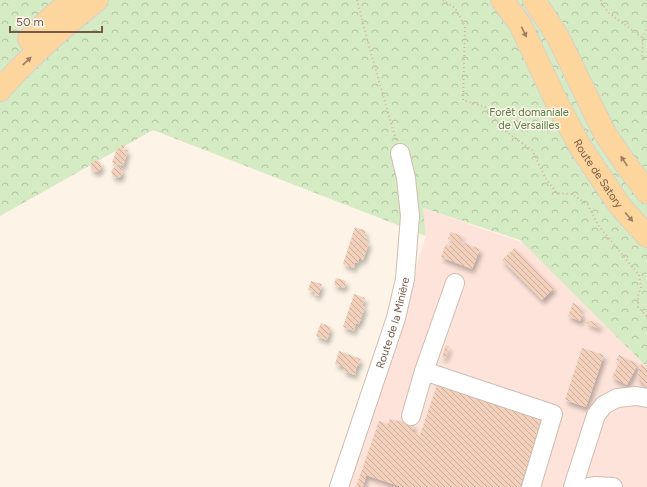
<svg xmlns="http://www.w3.org/2000/svg" width="647" height="487" font-family="Figtree,sans-serif">
<style>
.commercial{fill:#fde3d9}
.forest{fill:url(#forest-crowns)}
.building{fill:url(#building-back-hatch);filter:url(#shadow)}
.lines{fill:none;stroke-linecap:round;stroke-linejoin:round}
.minor-casing{stroke:#d1bcae;stroke-width:20}
.major-casing{stroke:#d9d0cc;stroke-width:24}
.path{stroke:#d8b39f;stroke-width:2;stroke-dasharray:1 3;stroke-linecap:butt}
.minor{stroke:#fff;stroke-width:18}
.major{stroke:#fdd69d;stroke-width:22}
.oneway{fill:#9f7e63}
.labels{text-anchor:middle;dominant-baseline:central;stroke-width:3;stroke-linejoin:round;paint-order:stroke}
.park-label{font-size:11px;fill:#547d41;stroke:#fff7ec}
.street-label{font-size:11px;fill:#77584a;stroke:#fff7ec}
</style>
<defs>
<pattern id="forest-crowns" width="20" height="18" patternUnits="userSpaceOnUse"><rect width="20" height="18" fill="#d5ebc3"/><path d="M2 6a3 3 0 1 1 6 0M12 15a3 3 0 1 1 6 0" fill="none" stroke="#b2c1a0"/></pattern>
<pattern id="building-back-hatch" width="6" height="6" patternUnits="userSpaceOnUse"><rect width="6" height="6" fill="#f3d0bc"/><path d="M-1 5l2 2M0 0l6 6M5-1l2 2" fill="none" stroke="#caac9b"/></pattern>
<filter id="shadow"><feDropShadow dx="2.5" dy="4.5" stdDeviation="2" flood-color="#0004"/></filter>
</defs>
<rect width="100%" height="100%" fill="#fdf3e6"/>
<path class="commercial" d="M422 208 524 243 647 367V487H347L426 236Z"/>
<path class="forest" d="M0 0H647V367L520 240 423 208 426 236 153 130 0 216Z"/>
<path class="building" d="M122 144 125 145 123 150H128L123 166 116 164 115 166 113 165 114 163H112L117 148 120 149Z
M90.5 166a5.5 5.5 0 1 1 11 0a5.5 5.5 0 1 1-11 0Z
M111.5 172a5.5 5.5 0 1 1 11 0a5.5 5.5 0 1 1-11 0Z
M355 227 366 231 364 236 367 237 365 241 369 243 363 260 359 258 358 263 355 262 354 268 343 264Z
M451 232 462 236 460 241 480 249 472 269 441 257 446 244 450 246 452 240 448 239Z
M515 248 554 288 542 300 502 260Z
M336 278 346 281 344 288 334 285Z
M311 281 322 284 318 296 314 295 315 292 308 290Z
M354 294 365 298 362 306 365 307 359 324 356 323 354 331 343 327Z
M573 303 581 307 579 312 582 314 583 315 580 321 568 316Z
M588 320 600 324 598 328 586 323Z
M321 323 331 327 327 340 316 336Z
M446 345 449 347 445 358 442 357Z
M582 348 604 355 586 407 565 400Z
M339 351 361 359 358 366H357L355 371 356 372 355 375 343 371 345 367 335 364Z
M619 355 638 364 627 385 612 377 620 361 616 360Z
M641 364 647 369V387L637 377Z
M438 382 543 417 520 487H402L366 475 363 487H356L379 421 388 424 390 419 398 421 399 420 414 425 412 432 420 435Z"/>
<g class="lines">
<g class="minor-casing">
<g id="minor">
<path d="M455 283 424 371 553 414 531 487"/>
<path d="M411 416 424 371"/>
<path id="s1" d="M339 487 396 318 405 279 410 216 406 178 400 153"/>
<path d="M573 487 596 415 604 405 617 398 636 396 647 398"/>
<path d="M589 487 596 486 613 487"/>
</g>
</g>
<g class="major-casing">
<g id="major">
<path id="s2" d="M502 0 520 24 558 105 581 148 620 206 647 236"/>
<path d="M534 0 558 37 604 132 625 163 647 192"/>
<path d="M29 39 55 14 73 0"/>
<path d="M0 90C29 56 63 27 97 0"/>
</g>
</g>
<path class="path" d="M357 0 370 50 396 140
M443 0 455 8 465 26 463 100 485 107 505 131 532 150 546 179 557 193 572 194 588 205 598 225 639 275 641 287 638 296V307L647 317
M601 0 600 2 609 13 643 38 642 58 647 60
M643 38 647 27"/>
<use href="#minor" class="minor"/>
<use href="#major" class="major"/>
</g>
<defs><path id="oneway-solid" d="M-6-.8H1V-3.2L6.5 0L1 3.2V.8H-6Z"/></defs>
<g class="oneway">
<use href="#oneway-solid" transform="translate(524 32) rotate(64)"/>
<use href="#oneway-solid" transform="translate(27 61) rotate(-43)"/>
<use href="#oneway-solid" transform="translate(624 161) rotate(-124)"/>
<use href="#oneway-solid" transform="translate(629 217) rotate(49)"/>
</g>
<g class="labels">
<g class="park-label">
<text x="529" y="112">Forêt domaniale<tspan x="529" dy="13">de Versailles</tspan></text>
</g>
<g class="street-label">
<text stroke="none"><textPath href="#s2" startOffset="199">Route de Satory</textPath></text>
<text stroke="none"><textPath href="#s1" startOffset="173">Route de la Minière</textPath></text>
</g>
</g>
<path d="M10 26v6h92v-6" fill="none" stroke="#77584a" stroke-width="2"/>
<text x="16" y="26" font-size="12" fill="#77584a" stroke="#fff7ec" stroke-width="3" paint-order="stroke">50 m</text>
</svg>
